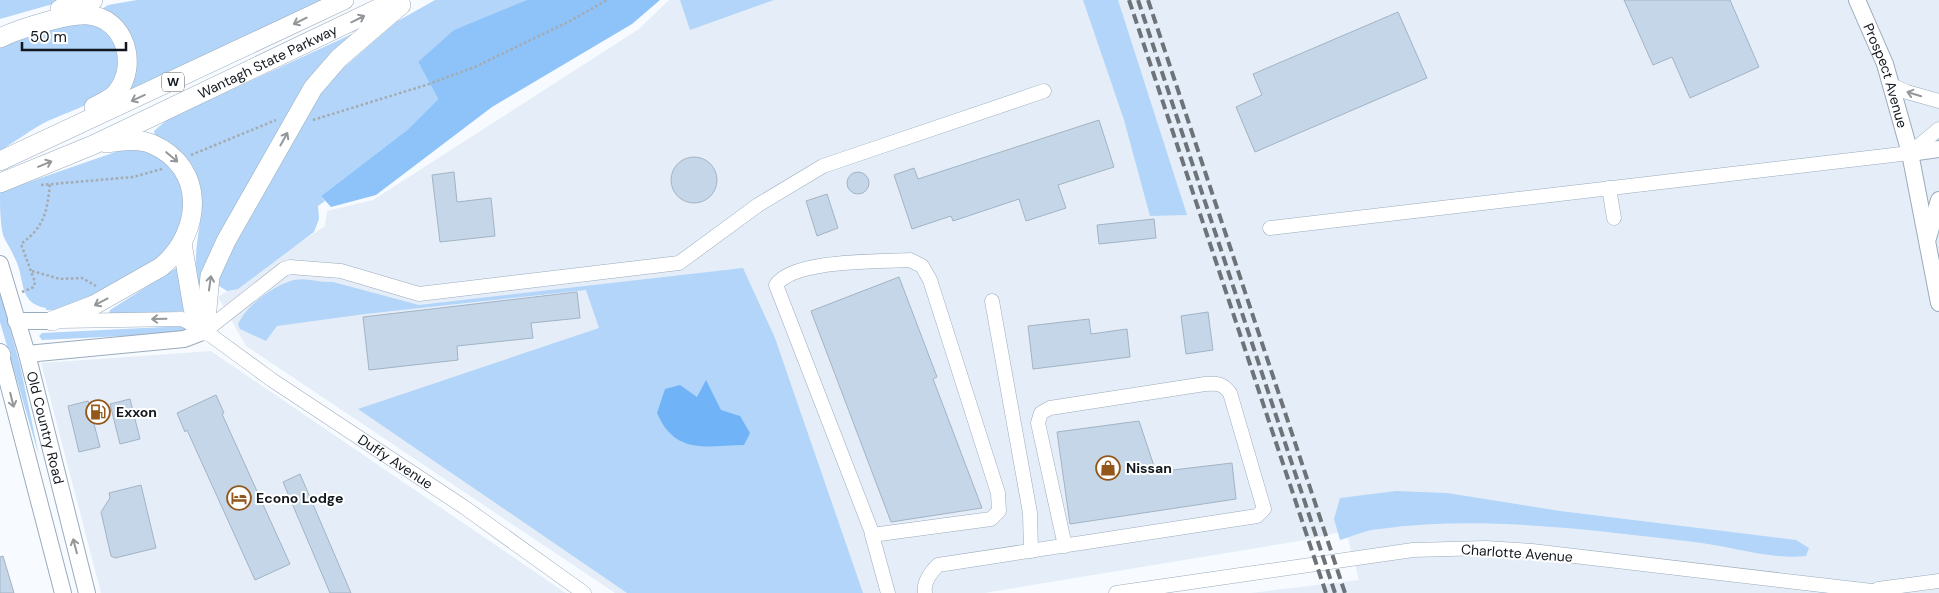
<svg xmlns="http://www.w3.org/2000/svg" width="1939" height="593" font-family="'DM Sans',sans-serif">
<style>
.built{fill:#e5eef8}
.green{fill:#b2d5f9}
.forest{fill:#8ec3fa}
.water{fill:#70b4f7}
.building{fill:#c5d6e8;stroke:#a2b3c4}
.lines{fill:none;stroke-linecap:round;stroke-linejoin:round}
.minor-casing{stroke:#9aabbc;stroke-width:15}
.major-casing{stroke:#9aabbc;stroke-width:18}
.highway-casing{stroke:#9aabbc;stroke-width:20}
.path{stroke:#a5aaaf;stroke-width:2.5;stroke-dasharray:2.5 2.5;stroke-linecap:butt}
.minor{stroke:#fff;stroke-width:14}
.major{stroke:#fff;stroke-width:16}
.highway{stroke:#fff;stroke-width:19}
.rail{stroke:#6d7378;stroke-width:4;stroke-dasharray:10 5;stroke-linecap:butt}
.oneway{stroke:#949799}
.labels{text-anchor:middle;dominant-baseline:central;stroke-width:4;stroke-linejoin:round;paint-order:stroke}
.shield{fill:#fff;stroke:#585d61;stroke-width:1}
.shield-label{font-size:12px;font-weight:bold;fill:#11171d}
.street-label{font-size:14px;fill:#11171d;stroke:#fff}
.poi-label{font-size:14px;font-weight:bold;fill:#11171d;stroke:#fff;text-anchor:start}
</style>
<rect width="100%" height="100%" fill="#f7fbff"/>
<path class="built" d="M669 0H1939V593H1250L1359 580 1346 531 1299 541 985 593H615L246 346 218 297 325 226 327 211 373 200 639 29Z
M211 351 566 593H101L41 363Z"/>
<path class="green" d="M0 0H67L0 19Z
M137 0H326L117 98 131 82 102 9 108 5Z
M435 0H527L418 62 438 99 407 130 321 196 325 201 318 206 319 219 314 232 238 289 227 291 219 286 217 275 309 109 333 77 396 22Z
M680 0H774L690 30Z
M1083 0H1118L1187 215 1150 216 1124 120Z
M72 21C93 23 109 26 117 47 136 97 74 107 42 124 28 132 14 142 0 151V45Z
M352 34 358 36 294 102 206 262 200 291C197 280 195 269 196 257 197 224 212 192 189 163 181 153 165 145 155 137L154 131 168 119Z
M127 148 145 151 164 160 180 178 187 201 184 225 155 264 64 311 46 310V308C19 303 25 283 17 263 13 253 7 244 3 235 0 221 0 206 0 192Z
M176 268 179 269 186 311 111 315 109 313 110 310Z
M743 268 775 338 863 593H627L358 409 599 328 586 290 365 314 277 326 266 341 240 329 238 324C247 305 274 285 294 280 308 277 320 283 333 282L419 305Z
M0 292 20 365 39 456 0 322Z
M185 326 188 329 184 333 42 340 39 336 42 333Z
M1396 491 1447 493 1560 511 1796 540 1809 548 1806 556C1769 560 1732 546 1694 542 1591 530 1483 515 1380 529 1366 530 1353 536 1340 540L1334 519 1340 498Z"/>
<path class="forest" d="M527 0H660L632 24 492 107 376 195 331 207 321 196 407 130 438 99 418 62 454 30Z"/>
<path class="water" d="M706 380 721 410 740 416 750 433 744 445C706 446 675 455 657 413L665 389 680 385 697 397Z"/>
<path class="building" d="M1624 0H1730L1759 67 1690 98 1672 57 1653 65Z
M1398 12 1427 78 1255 152 1236 107 1262 95 1253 74Z
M1099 120 1114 167 1058 185 1066 208 1026 221 1019 199 953 221 951 216 912 229 894 175 914 168 918 179Z
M671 180a23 23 0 1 1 46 0a23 23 0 1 1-46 0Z
M454 172 457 202 491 198 495 236 440 242 432 175Z
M847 183a11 11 0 1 1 22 0a11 11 0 1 1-22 0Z
M827 194 838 228 817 236 806 201Z
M1154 219 1156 238 1099 244 1097 225Z
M899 277 937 377 933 379 982 508 891 522 811 311Z
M577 292 580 318 531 323 533 338 457 346 458 360 369 370 363 317Z
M1208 312 1213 350 1186 354 1181 316Z
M1089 319 1091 334 1127 329 1130 357 1033 369 1028 326Z
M216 395 224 413 222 414 290 564 255 580 187 430 185 432 177 413Z
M130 399 140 439 120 444 110 404Z
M88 401 100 447 79 452 68 406Z
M1139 421 1156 472 1232 463 1236 499 1070 524 1057 432Z
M300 474 351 593H330L283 482Z
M141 485 156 548 115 558 111 556 101 512 110 498 109 493Z
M3 556 14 593H0V557Z"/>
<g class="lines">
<g class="minor-casing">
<g id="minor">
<path d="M1891 85 1907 92 1939 101"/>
<path d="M1609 188 1614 218"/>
<path d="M1270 228 1910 153 1939 129"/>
<path d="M992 301 1030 513 1031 551"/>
<path id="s1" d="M61 321 182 319 205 331 272 380 464 507 584 593"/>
<path d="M205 331 284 269 290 267 341 271 419 294 679 263 758 205 823 166 1044 91"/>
<path d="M872 535 991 519 999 511 998 493 930 280 922 266 910 260C878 262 794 259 776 285L871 530 872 535 888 593"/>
<path d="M1878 589 1939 581"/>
<path d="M925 593C923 582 931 572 938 565L1257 516 1264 509 1230 393C1222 383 1217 383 1205 384L1050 408 1041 413 1038 423 1065 546"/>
<path d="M1116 593 1413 550 1486 548 1532 551 1889 593"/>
</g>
</g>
<g class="major-casing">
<g id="major">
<path id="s2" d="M1857 0 1885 64 1910 153 1939 303"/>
<path d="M1910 153 1939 149"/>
<path d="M1928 238 1939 200"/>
<path id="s3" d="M0 264 27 354 87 593"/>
<path d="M16 321H52"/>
<path d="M0 352 63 593"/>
<path d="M27 354 184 339 205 331"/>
</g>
</g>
<g class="highway-casing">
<g id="highway">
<path d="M60 9 93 0"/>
<path d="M0 38C18 29 69 13 89 15 126 19 138 66 117 92 112 99 101 103 94 107"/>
<path d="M0 161 344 0"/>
<path id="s4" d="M0 183 93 145 396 0"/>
<path d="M182 243 193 308 205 331"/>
<path d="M52 321 94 305 161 267C202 233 207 168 152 144 138 138 121 141 106 143"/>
<path d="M205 331 210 276 226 241 313 88 339 58 401 5"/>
<path d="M0 354 1 355"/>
</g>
</g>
<path class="path" d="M313 120 426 85 475 67 570 21 607 0
M191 155 276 120
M41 185 133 177 162 169
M32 271 60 279 82 278 96 286
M22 292 34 287 35 282 21 244C45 226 47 212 50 183"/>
<use href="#minor" class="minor"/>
<use href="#major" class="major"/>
<use href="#highway" class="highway"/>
<path class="rail" d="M1129 0 1326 593
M1138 0 1335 593
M1148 0 1345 593"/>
</g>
<defs><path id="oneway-shaft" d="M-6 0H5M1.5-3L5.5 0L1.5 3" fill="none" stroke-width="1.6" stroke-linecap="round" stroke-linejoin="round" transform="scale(1.25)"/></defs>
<g class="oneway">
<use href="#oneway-shaft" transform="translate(358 19) rotate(-26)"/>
<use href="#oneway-shaft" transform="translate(300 21) rotate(154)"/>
<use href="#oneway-shaft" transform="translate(1914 94) rotate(-163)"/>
<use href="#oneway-shaft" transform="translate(138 98) rotate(155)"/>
<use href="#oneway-shaft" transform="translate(284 139) rotate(-61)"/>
<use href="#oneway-shaft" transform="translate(172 157) rotate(40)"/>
<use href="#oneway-shaft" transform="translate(45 164) rotate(-22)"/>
<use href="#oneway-shaft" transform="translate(210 283) rotate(-82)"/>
<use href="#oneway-shaft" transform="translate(101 302) rotate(152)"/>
<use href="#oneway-shaft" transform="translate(159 319) rotate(179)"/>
<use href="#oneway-shaft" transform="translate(12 400) rotate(76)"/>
<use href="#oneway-shaft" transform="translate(75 546) rotate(-105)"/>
</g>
<defs>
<g id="fuel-ring" transform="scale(1.25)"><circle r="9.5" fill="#fff" stroke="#935719" stroke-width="1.5"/><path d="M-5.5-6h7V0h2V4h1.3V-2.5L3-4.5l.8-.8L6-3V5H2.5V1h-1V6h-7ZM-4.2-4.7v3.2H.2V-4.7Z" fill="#935719"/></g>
<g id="shop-ring" transform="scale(1.25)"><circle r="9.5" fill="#fff" stroke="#935719" stroke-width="1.5"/><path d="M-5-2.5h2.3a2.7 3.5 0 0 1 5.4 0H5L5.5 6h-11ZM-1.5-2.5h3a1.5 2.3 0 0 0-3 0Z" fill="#935719"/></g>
<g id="hotel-ring" transform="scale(1.25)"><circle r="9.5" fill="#fff" stroke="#935719" stroke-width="1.5"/><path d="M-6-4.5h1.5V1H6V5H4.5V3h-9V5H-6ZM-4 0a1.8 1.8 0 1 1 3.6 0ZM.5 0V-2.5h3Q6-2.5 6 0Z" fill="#935719"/></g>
</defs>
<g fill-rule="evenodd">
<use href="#fuel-ring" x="98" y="412"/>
<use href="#shop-ring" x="1108" y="468"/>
<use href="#hotel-ring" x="239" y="498"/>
</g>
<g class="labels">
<rect class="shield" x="162" y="72.5" width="22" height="19" rx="4"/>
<g class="shield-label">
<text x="173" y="82">W</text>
</g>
<g class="street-label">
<text stroke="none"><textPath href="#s4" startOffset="294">Wantagh State Parkway</textPath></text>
<text stroke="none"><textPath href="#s2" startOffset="81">Prospect Avenue</textPath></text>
<text stroke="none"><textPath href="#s3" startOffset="170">Old Country Road</textPath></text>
<text stroke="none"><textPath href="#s1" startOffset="378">Duffy Avenue</textPath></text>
<text transform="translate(1517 553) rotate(4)">Charlotte Avenue</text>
</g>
<g class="poi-label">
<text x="116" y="412">Exxon</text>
<text x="1126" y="468">Nissan</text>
<text x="256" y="498">Econo Lodge</text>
</g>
</g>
<path d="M22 42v8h104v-8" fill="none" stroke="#11171d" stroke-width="2.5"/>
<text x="30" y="42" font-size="15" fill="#11171d" stroke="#ffffff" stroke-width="4" paint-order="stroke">50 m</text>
</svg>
